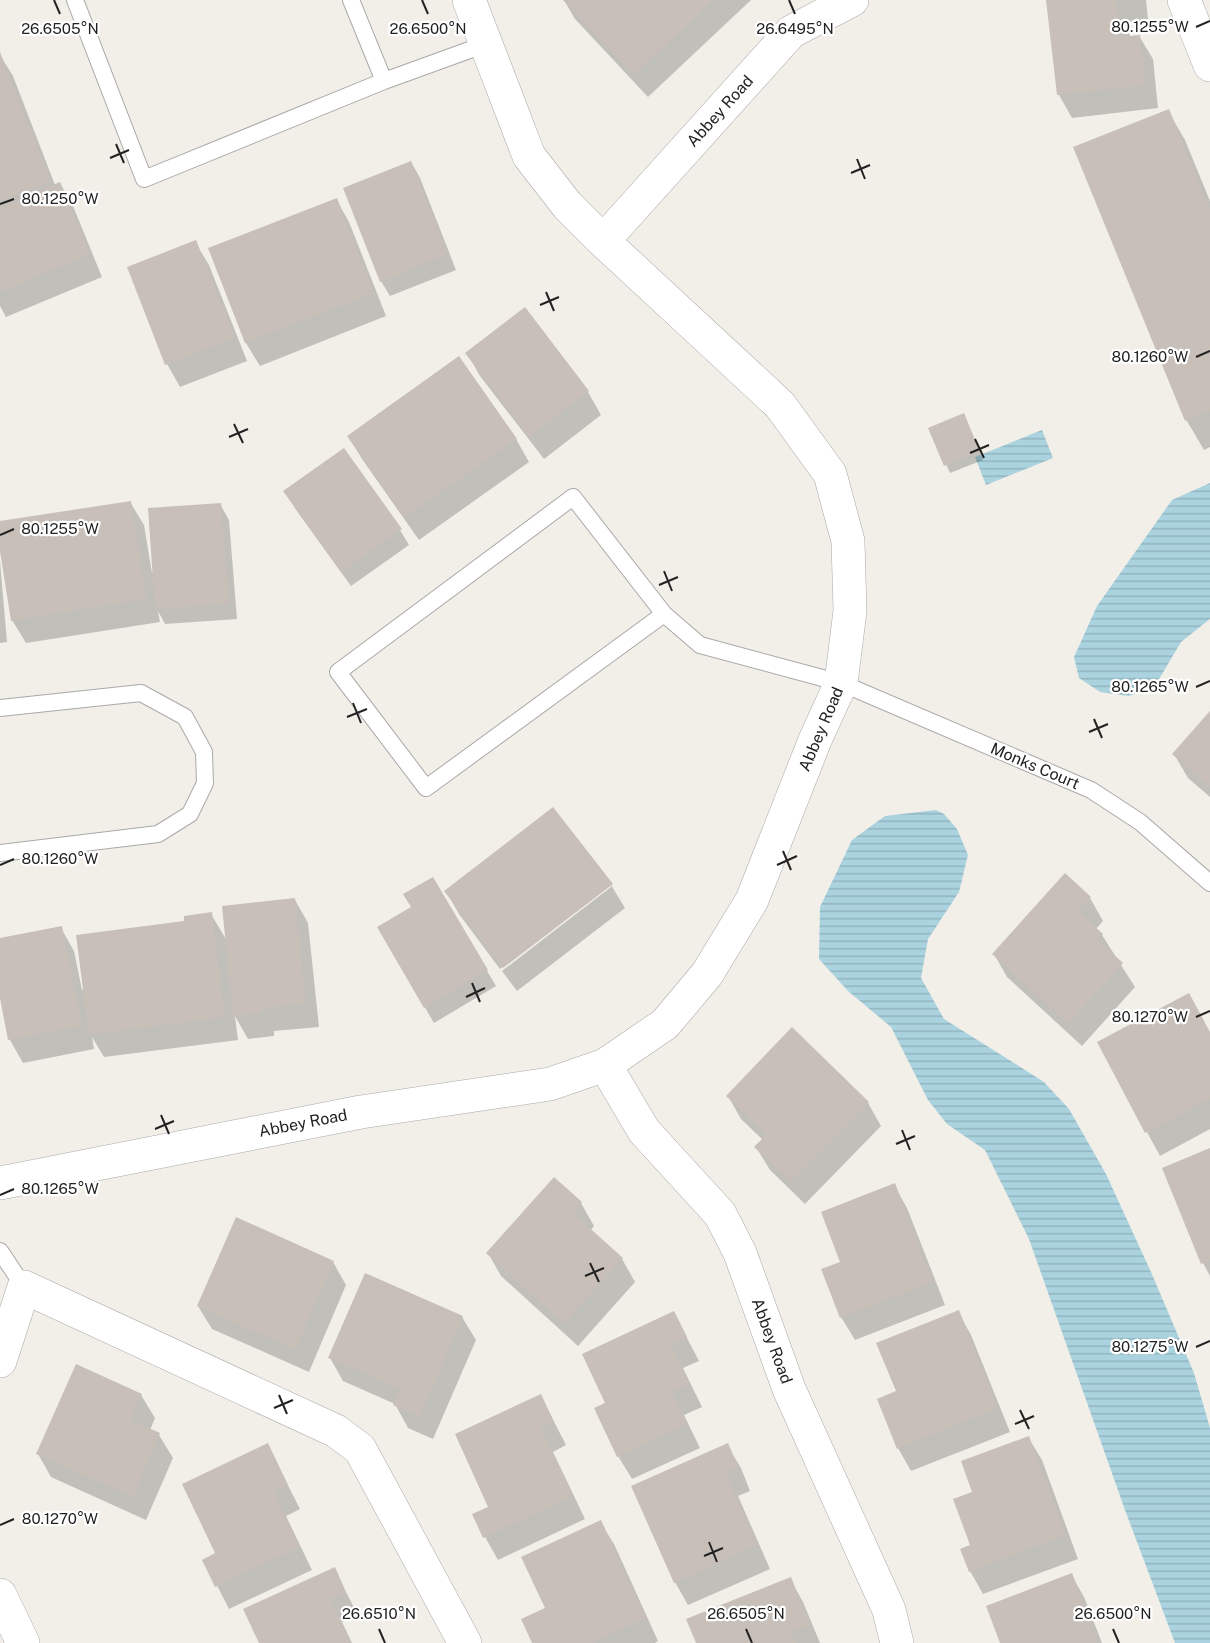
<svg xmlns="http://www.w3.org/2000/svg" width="1210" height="1643" font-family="'Public Sans',sans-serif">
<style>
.water{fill:url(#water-rules)}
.shadow{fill:#0003}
.building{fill:#c7bfb8}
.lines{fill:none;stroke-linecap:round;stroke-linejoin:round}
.lane-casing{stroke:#a9a9a9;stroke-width:18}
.street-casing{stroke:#a9a9a9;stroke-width:34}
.lane{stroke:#fff;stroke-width:16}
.street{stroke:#fff;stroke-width:33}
.ticks{fill:none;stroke:#222;stroke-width:2}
.labels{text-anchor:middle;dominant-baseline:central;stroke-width:4.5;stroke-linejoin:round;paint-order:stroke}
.street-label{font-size:16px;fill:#222;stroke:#fff}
.ticks-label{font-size:15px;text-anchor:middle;fill:#222;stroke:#fff;stroke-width:4.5;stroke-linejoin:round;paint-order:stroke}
</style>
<defs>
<pattern id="water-rules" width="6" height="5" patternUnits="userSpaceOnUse" patternTransform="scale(1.5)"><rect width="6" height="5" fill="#aad3df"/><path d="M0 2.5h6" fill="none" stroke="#92b5bf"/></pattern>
</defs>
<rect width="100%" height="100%" fill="#f2efe9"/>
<path class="water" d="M1042 430 1053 458 986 485 975 457Z
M1210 483V619L1181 642 1155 686 1129 696 1100 692 1079 678 1074 657 1097 606 1172 500Z
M936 810 944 814 957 829 968 855 959 892 928 939 921 978 944 1019 1044 1082 1069 1109 1106 1174 1151 1272 1194 1373 1210 1428V1643H1175L1125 1510 1029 1239 985 1150 947 1124 928 1100 891 1027 848 991 819 959 820 907 852 840 885 816Z"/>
<path class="shadow" d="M564 0H751L648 97 575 19Z
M1047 0H1146L1148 19 1128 22 1130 37 1139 36 1153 59 1158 108 1072 118 1059 95Z
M0 55 13 76 55 185 60 183 73 206 102 277 6 317 0 306Z
M1168 111 1185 140 1210 201V447L1204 450 1187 421 1075 148Z
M411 162 420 178 456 270 390 296 381 281Z
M336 199 349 222 386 316 260 366 246 343 210 249Z
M195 242 209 265 247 361 180 387 167 364Z
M525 309 588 392 601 415 544 459 480 376 467 353Z
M964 415 983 460 950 473 930 429Z
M349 437 516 439 529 462 419 540 362 459Z
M130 502 144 525 152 573 220 504 229 520 237 619 165 624 158 611 160 622 26 643 12 620 2 553H0V523Z
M294 507 400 530 409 545 351 586Z
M0 561 7 642 0 643Z
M1210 714V797L1188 778 1174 754Z
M432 879 496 986 434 1023 379 928 413 907Z
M611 884 500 969 459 914 446 891Z
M611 885 625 908 517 991 502 971 611 887Z
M1090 898 1103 921 1096 929 1102 935 1135 987 1082 1046 1007 977 994 954Z
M295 900 308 923 319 1027 274 1031V1036L248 1039 235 1016 238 1040 104 1057 92 1037 94 1049 23 1063 10 1040 0 990V939L61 928 74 951 82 990 185 922 211 914 227 941Z
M1210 1033V1129L1160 1156 1099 1043Z
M728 1096 868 1103 881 1126 805 1204 770 1170 756 1147 763 1140 741 1119Z
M1210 1150V1276L1203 1263 1164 1169Z
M554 1179 581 1203 594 1226 590 1231 622 1259 635 1282 578 1346 501 1276 488 1253Z
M894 1185 907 1208 945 1305 855 1340 841 1317 842 1262Z
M333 1262 346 1285 309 1372 212 1329 198 1306Z
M958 1312 971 1335 1010 1432 911 1471 898 1448Z
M674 1313 699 1361 683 1368 702 1407 684 1415 700 1448 632 1479 618 1456 607 1404Z
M462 1317 476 1340 433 1439 408 1428 395 1404 343 1381 330 1358Z
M141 1395 155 1418 150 1430 159 1435 173 1458 146 1520 51 1477 38 1454Z
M541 1396 566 1445 553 1452 585 1519 498 1560 485 1537 490 1507Z
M1028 1437 1042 1460 1078 1559 983 1594 970 1571 974 1492Z
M267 1444 300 1509 286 1516 312 1570 229 1609 204 1560 217 1554Z
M727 1445 741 1468 750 1491 738 1496 770 1569 688 1605 675 1582Z
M600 1522 614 1544 658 1641 655 1643H533L547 1609Z
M334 1569 358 1615 342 1622 352 1643H261Z
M1071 1574 1084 1597 1102 1643H1002Z
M790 1579 803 1602 820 1643H698Z"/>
<path class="building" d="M563 0H714L634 75Z
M1046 0H1116L1121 37 1140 35 1146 85 1057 95Z
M0 52 51 182 0 201Z
M1169 109 1210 210V411L1185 421 1073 147Z
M411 161 448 254 380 282 343 188Z
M60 182 90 254 0 292V207Z
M337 198 374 293 245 343 208 248Z
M196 240 235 338 165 365 127 267Z
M525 307 589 391 529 437 465 353Z
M459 356 517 439 404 518 347 436Z
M964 413 980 452 944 466 928 428Z
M344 448 402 529 341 572 283 491Z
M131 501 147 599 11 621 0 551V521Z
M221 503 229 604 155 609 148 508Z
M1210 711V787L1172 754Z
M553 807 613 884 503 968 444 891Z
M1065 873 1091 897 1078 911 1103 934 1098 940 1123 963 1068 1024 992 954Z
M433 877 488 970 424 1008 377 927 411 907 403 894Z
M295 898 306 1004 262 1008V1013L233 1016 222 906Z
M212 912 225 1017 89 1035 76 935 184 921V916Z
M62 926 82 1026 8 1040 0 998V938Z
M1189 993 1210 1032V1099L1145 1133 1097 1042Z
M792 1027 869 1102 791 1182 754 1147 766 1135 726 1096Z
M1210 1148V1261L1201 1264 1162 1168Z
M554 1177 582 1202 573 1213 623 1258 564 1324 486 1253Z
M895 1183 933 1282 840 1318 821 1269 840 1262 821 1212Z
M236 1217 334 1261 295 1350 197 1306Z
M365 1273 463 1316 420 1417 393 1405 400 1389 328 1358Z
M959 1310 998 1408 897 1449 877 1399 896 1391 876 1343Z
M674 1311 687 1337 671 1345 690 1384 672 1392 688 1424 617 1457 594 1408 605 1403 582 1354Z
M76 1364 142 1394 131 1420 160 1433 133 1497 36 1454Z
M541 1394 554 1422 541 1428 573 1496 483 1538 472 1514 488 1507 455 1434Z
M1029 1436 1066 1535 969 1572 960 1549 970 1545 953 1499 972 1492 961 1461Z
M268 1443 288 1485 274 1492 300 1547 215 1587 202 1560 215 1553 182 1484Z
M728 1443 738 1467 726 1473 758 1545 674 1583 631 1486Z
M601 1520 646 1618 593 1643H532L521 1619 545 1608 521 1557Z
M335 1567 346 1592 330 1599 351 1643H259L243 1609Z
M1072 1573 1098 1643H1000L986 1606Z
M791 1577 810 1625 791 1632 796 1643H696L686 1619Z"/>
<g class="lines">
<g class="lane-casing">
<path id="lane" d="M75 0 144 179 384 81 486 44
M351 0 384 81
M573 497 664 614 426 788 338 672Z
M664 614 700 645 841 683 1091 790 1140 822 1210 883
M0 708 141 693 185 717 204 752 205 783 190 814 158 834 0 853
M0 1251 24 1287"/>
</g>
<g class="street-casing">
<path id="street" d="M1184 0 1210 65
M603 241 791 32 852 0
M605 1065 644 1131 720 1214 740 1253 789 1389 889 1610 897 1643
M0 1183 361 1112 550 1084 605 1065 665 1024 707 974 752 900 815 740 841 683 850 611 848 541 830 474 780 405 603 241 567 205 529 156 469 0
M0 1361 24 1287 336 1431 360 1449 465 1643
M0 1595 23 1643"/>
</g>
<use href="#lane" class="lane"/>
<use href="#street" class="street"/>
</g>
<path class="ticks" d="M54 0 60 14M422 0 428 14M789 0 795 14M1196 27 1210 21M116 144 124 163M110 158 129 150M857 159 865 179M851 173 870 165M0 204 14 199M546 292 554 311M540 305 559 297M1196 357 1210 351M234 424 243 443M229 437 248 429M975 439 984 458M970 453 989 445M0 535 14 529M664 571 672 591M659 585 678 577M1196 687 1210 681M353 703 361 723M347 717 367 709M1094 719 1102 738M1089 732 1108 724M783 851 791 870M0 865 14 859M777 865 797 856M472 983 480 1002M466 997 485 988M1196 1017 1210 1011M161 1115 169 1134M155 1129 174 1121M902 1130 910 1150M896 1144 915 1136M0 1195 14 1189M590 1263 599 1282M585 1276 604 1268M1196 1347 1210 1341M279 1395 287 1414M274 1408 293 1400M1020 1410 1029 1429M1015 1424 1034 1416M0 1525 14 1519M709 1542 717 1562M704 1556 723 1548M379 1629 385 1643M746 1629 752 1643M1113 1629 1119 1643"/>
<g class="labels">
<g class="street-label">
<text transform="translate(720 111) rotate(-48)">Abbey Road</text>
<text transform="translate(821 729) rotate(-67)">Abbey Road</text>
<text transform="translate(1035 766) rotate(23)">Monks Court</text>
<text transform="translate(303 1123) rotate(-11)">Abbey Road</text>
<text transform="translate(772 1341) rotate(70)">Abbey Road</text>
</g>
</g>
<g class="ticks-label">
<text x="1150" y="32">80.1255°W</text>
<text x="60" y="34">26.6505°N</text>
<text x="428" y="34">26.6500°N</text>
<text x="795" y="34">26.6495°N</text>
<text x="60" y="204">80.1250°W</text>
<text x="1150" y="362">80.1260°W</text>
<text x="60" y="534">80.1255°W</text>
<text x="1150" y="692">80.1265°W</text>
<text x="60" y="864">80.1260°W</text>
<text x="1150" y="1022">80.1270°W</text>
<text x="60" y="1194">80.1265°W</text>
<text x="1150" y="1352">80.1275°W</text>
<text x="60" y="1524">80.1270°W</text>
<text x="379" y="1619">26.6510°N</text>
<text x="746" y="1619">26.6505°N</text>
<text x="1113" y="1619">26.6500°N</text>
</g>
</svg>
